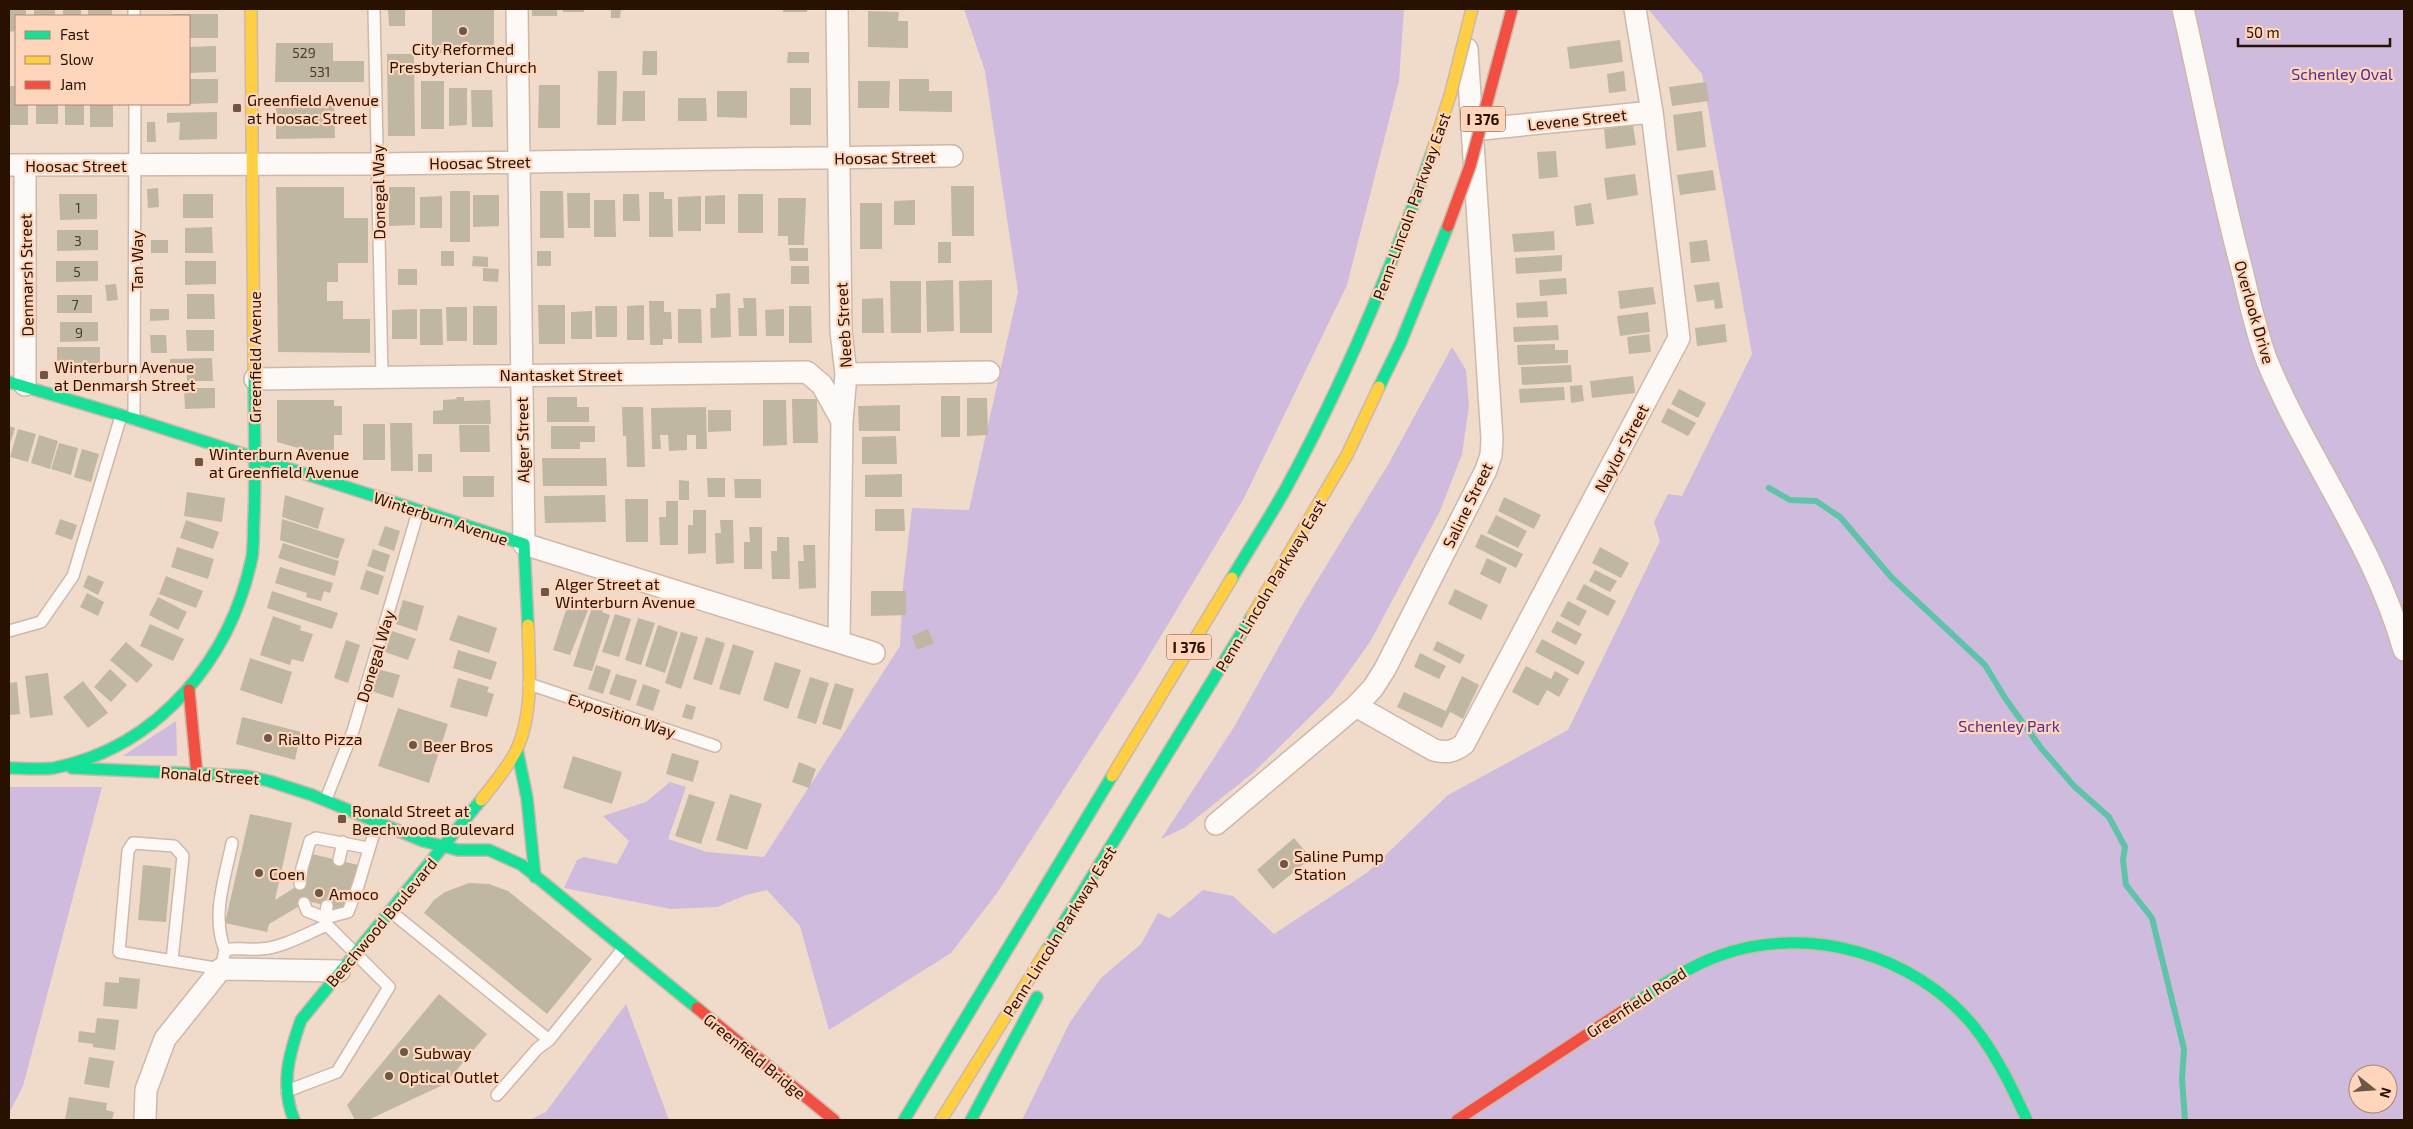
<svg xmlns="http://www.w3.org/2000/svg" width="2413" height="1129" font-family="'Exo 2',sans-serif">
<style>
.green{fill:#cfbbdd;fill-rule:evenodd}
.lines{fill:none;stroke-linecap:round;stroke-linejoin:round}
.stream{stroke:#5ec3a9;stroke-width:6}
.building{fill:#c0b7a2}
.lane-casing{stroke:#ceb8a9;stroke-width:14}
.street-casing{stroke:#ceb8a9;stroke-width:24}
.fast-casing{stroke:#ceb8a9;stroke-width:14}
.slow-casing{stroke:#ceb8a9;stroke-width:14}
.jam-casing{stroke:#ceb8a9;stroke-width:14}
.lane{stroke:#fdf9f7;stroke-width:11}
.street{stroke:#fdf9f7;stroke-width:21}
.fast{stroke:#16e098;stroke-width:11}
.slow{stroke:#ffcf43;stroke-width:11}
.jam{stroke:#f24e42;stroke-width:11}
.slow-bridge-casing{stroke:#ceb8a9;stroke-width:14;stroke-linecap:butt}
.jam-bridge-casing{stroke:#ceb8a9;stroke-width:14;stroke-linecap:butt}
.slow-bridge{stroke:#ffcf43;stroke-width:11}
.jam-bridge{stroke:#f24e42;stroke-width:11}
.poi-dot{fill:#6e5747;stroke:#ffd6bb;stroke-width:2}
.labels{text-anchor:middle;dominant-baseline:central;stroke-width:4.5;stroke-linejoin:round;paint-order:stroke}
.number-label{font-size:14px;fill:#4e3a29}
.shield{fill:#ffd6bb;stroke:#684c39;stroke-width:1}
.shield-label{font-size:15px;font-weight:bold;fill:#281101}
.poi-label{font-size:16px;fill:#281101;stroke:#ffd6bb;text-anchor:start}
.park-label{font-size:16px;fill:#532e93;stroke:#ffd6bb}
.street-label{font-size:16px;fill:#281101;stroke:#ffd6bb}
</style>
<rect width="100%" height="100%" fill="#f0daca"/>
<path class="green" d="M964 9H1404L1399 81 1347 285 1244 498 1138 674 997 893 951 953 829 1030 800 926 767 890 746 895 717 907 671 909 564 888 577 860 584 857 617 864 629 841 603 816 646 802 670 782 686 787 668 839 707 852 764 857 900 646 903 586 912 508 969 510 1018 292 985 71Z
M1648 9H2404V1120H1022L1070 1022 1101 978 1141 944 1158 913 1170 918 1203 890 1233 896 1274 934 1368 872 1448 795 1568 730 1660 541 1654 522 1668 494 1682 496 1752 354 1702 74ZM2358 1074H2388V1104H2358Z
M1452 347 1466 370 1469 406 1462 454 1440 511 1370 642 1332 695 1254 772 1184 828 1161 839 1234 727 1301 607 1389 463Z
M176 721 177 756H123Z
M9 787H102L23 1086 9 1113Z
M626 1004 669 1120H530L546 1112Z"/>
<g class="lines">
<path class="stream" d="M1769 488 1790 500 1816 501 1840 517 1891 577 1985 665 2005 698 2041 748 2074 786 2109 817 2125 847 2123 860 2126 885 2152 918 2184 1049 2182 1079 2185 1120"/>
</g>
<path class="building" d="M9 9H26V16H16V31L9 32Z
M34 9H55V16H34Z
M63 9H81V16H63Z
M88 9H112V16H88Z
M388 9H405V26H389Z
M432 9H494V52L432 53Z
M532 9H557V16H532Z
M563 9H584V12H563Z
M607 9H621L620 18H611V10Z
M783 9H807V12H783Z
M868 11 899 12 898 21H908V48L868 47Z
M171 14H218V38H189V16H171Z
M1620 40 1623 62 1570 69 1567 47Z
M276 43H333V61H364V82H275Z
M216 46V72L189 73V47Z
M643 51H657V75H642Z
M788 52H809V63H787Z
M387 54H414L415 136H388Z
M598 71H617L616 125H597Z
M1624 71 1626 91 1609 93 1607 74Z
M189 79H218V103L189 104Z
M899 79H929V91H952V112L899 111Z
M421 81H444V129H421Z
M858 81H890L889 108H858Z
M1706 82 1709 101 1672 106 1669 87Z
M539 85H560V128H538Z
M9 86H16V104H28V125H9Z
M449 88H467V125L449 126Z
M790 88H811V125H790Z
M471 90H492L493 127H472Z
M623 91H645V121H622Z
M717 91H747V118L717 117Z
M678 98H706L707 121H678Z
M36 104H58V124H36Z
M65 104H84V125H65Z
M90 104H113V127H90Z
M276 105H334L335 138 276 139Z
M1702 111 1706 147 1677 151 1673 115Z
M217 112V139L179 140 180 122 167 123V113Z
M147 122H155L156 142H147Z
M1633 125 1636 145 1606 149 1604 129Z
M1556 151 1558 177 1539 179 1537 152Z
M1713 170 1716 190 1680 195 1677 175Z
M1635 174 1638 195 1607 200 1604 178Z
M951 186H974V236H952Z
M276 187H344V218H368V263H338V282H327V301H343V319H370V353L278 352Z
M389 187H415V225L389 226Z
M158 188 159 207 148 208 147 189Z
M450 191H470V242H450Z
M540 191H563L564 238H540Z
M649 192H664V199H672L673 237H649Z
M567 193H590V228H568Z
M59 194H97V219L60 220Z
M183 194H213V218H183Z
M623 194H639L640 221H623Z
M738 194H763V233H738Z
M473 195H499V226L473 227Z
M725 195V224H705V196Z
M442 196V228H420V197Z
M701 196V231H678V197Z
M778 198H806L804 245H788V236H778Z
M594 200H615L616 237H594Z
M915 200V225H894V201Z
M860 203H882V249H860Z
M1591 203 1594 224 1576 226 1574 206Z
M212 227 213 253H185V228Z
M57 230H98V250L57 251Z
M1554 231 1555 250 1514 252 1512 234Z
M151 240H168V253H151Z
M1707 240 1710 261 1691 263 1689 242Z
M938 242H951V263H938Z
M789 248H808V261H790Z
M441 251H454V266H441Z
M537 251H551V266H537Z
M1562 255V271L1516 274 1515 258Z
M473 256 488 257V267L472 266Z
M56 261H98V281L56 282Z
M185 261H216V284L185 285Z
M791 266H809V284H791Z
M483 268 499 269 498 282 483 281Z
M398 269H417V285H398Z
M1566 278 1567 294 1540 296 1539 280Z
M953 280 954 331 927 332 926 281Z
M992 280V333H960L959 281Z
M890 281H921V333H891Z
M1719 282 1723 308 1715 309 1714 300 1697 302 1694 285Z
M116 284 118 300 107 301 105 285Z
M1653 287 1656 304 1620 309 1618 291Z
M730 293 731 337 711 338 710 308H716V294Z
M187 294H214L215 319H187Z
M57 295H92V313H57Z
M743 298H756L757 336H739L738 308H744Z
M883 298 884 333H862V299Z
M649 301H664V312H671L672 339H663V345H650Z
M1547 301 1548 317 1517 318 1516 303Z
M538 305H565V344H539Z
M644 305V340H627V306Z
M473 306H497V345H473Z
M595 306H617V337H596Z
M789 306H811L812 343H789Z
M446 307H467V341H447Z
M150 309H169V320L150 321Z
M417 309V339H392V310Z
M420 309H442L443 345H420Z
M678 309H701L702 343H678Z
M784 309V336H766L765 310Z
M592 311V339H571V312Z
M1648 312 1650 332 1620 336 1617 316Z
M60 322H98V341L60 342Z
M1725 324 1727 342 1697 346 1695 328Z
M1558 325 1559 340 1514 342 1513 327Z
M186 330H214V351H187Z
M1649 334 1651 352 1629 354 1627 337Z
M150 335H166L167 353H151Z
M1555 344V350H1568V363L1518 365 1517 345Z
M57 347H100V365L57 366Z
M212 358 213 381H187V373H170V359Z
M1571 365 1572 382 1522 385 1521 367Z
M1633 376 1635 393 1592 398 1590 381Z
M1582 385 1584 401 1571 403 1570 386Z
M1564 387 1565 400 1520 403 1519 389Z
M184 388H215V408L185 409Z
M1679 389 1706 403 1698 418 1671 404Z
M941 396H960V437H941Z
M456 397H464V401L490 400 491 424H433V411L443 410V400L457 399Z
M547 397H577V407H589V422H547Z
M967 398H987L988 435 967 436Z
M792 399H817L818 443H793Z
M277 400H334V406H342V435H334V458L277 442Z
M763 400H786L787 445 763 446Z
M900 405V431H859L858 406Z
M622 407H643L645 467H627L626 436H623Z
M706 407 707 449H696V435H687V450L669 451 668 435H660L661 449H652L651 408Z
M1668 408 1696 423 1688 436 1661 422Z
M708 410H731V431L708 432Z
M390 423H412L413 471H391Z
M363 424H385V460H363Z
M459 425H489L490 452H460Z
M9 426 15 428 9 447Z
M551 426H595V442H580V449H551Z
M18 429 36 434 28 462 10 457Z
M39 435 58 441 50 469 31 463Z
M896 436 897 464H862V437Z
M59 443 78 448 71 475 51 469Z
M82 449 99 454 91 482 74 477Z
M418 454H432V472H418Z
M542 458H606L607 486H543Z
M902 474V497H865V475Z
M463 476H494V497H463Z
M707 478H725V497H708Z
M734 479H761V498H735Z
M679 480 689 481V500H679Z
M187 492 225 498 222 522 184 516Z
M285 495 324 508 318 529 282 517Z
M605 495 606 522 545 523 544 496Z
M1504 497 1541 515 1534 529 1498 511Z
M625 499H648V542H626Z
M666 501H678V545H660L659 517H666Z
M875 509H904L905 531H875Z
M693 510H706V553L688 554V525H693Z
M1496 515 1527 531 1518 548 1487 533Z
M60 519 77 525 72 540 55 534Z
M282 519 345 539 338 559 280 540Z
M186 520 219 532 213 549 180 538Z
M720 520H733L734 563 716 564 715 533H721Z
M385 526 400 531 394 551 378 545Z
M749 527H762V569H744V542H750Z
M1481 534 1523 554 1516 568 1475 547Z
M777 537H789L790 579H772L771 551H777Z
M283 543 339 561 335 576 278 558Z
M803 545H815L816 588 799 589 798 561H804Z
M177 547 214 559 208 579 171 567Z
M1600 547 1629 563 1621 578 1592 563Z
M373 549 390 555 385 572 367 566Z
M1487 558 1507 568 1500 584 1480 574Z
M280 567 333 583 330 593 324 591 321 601 306 597 307 593 275 583Z
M366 570 384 576 378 595 360 589Z
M1595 570 1617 581 1610 592 1589 581Z
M88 575 104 582 98 595 83 587Z
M166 576 203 591 196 608 159 594Z
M1584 584 1616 601 1608 616 1576 599Z
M1455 589 1488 605 1481 620 1448 604Z
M272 591 338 613 332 629 267 608Z
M871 591H906V615L871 616Z
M87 593 104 602 98 616 80 607Z
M158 597 187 612 178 630 149 615Z
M570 598 583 603 582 607 588 610 570 655 553 650Z
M403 600 424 606 417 631 396 624Z
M1568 601 1587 611 1579 626 1560 616Z
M593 604 603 608 602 612 610 615 592 671 573 666Z
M615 614 631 619 619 657 602 652Z
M458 615 497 628 489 653 449 640Z
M273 616 301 626 300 630 313 634 303 662 292 659 290 665 260 655Z
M638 618 655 623 641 665 625 660Z
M1557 621 1582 634 1576 645 1551 632Z
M150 624 184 639 173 661 140 646Z
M658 625 678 632 665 673 645 666Z
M928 629 934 643 917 650 912 636Z
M392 631 416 639 408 660 385 652Z
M681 632 698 637 681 689 665 683Z
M706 637 725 643 712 685 693 679Z
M1542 639 1585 662 1578 675 1535 652Z
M346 640 360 645 348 683 334 678Z
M1437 641 1465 655 1460 664 1433 650Z
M126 642 153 665 137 683 110 660Z
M733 644 754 651 740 695 719 689Z
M458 650 497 662 491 680 453 668Z
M1420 653 1446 666 1439 679 1414 667Z
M250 658 292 672 282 704 240 690Z
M775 662 801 670 788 709 763 700Z
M596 665 611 670 603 694 588 689Z
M1526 666 1551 679 1555 671 1569 679 1559 697 1547 690 1538 706 1512 692Z
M110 669 127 685 111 702 94 687Z
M377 669 400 675 393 698 371 691Z
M48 673 53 715 30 718 25 676Z
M616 674 637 680 630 701 609 694Z
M1462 676 1479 685 1463 719 1450 712 1442 728 1397 707 1404 692 1446 711Z
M810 677 829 683 816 724 797 718Z
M458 678 489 687 487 692 494 694 487 717 450 707Z
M83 681 108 713 88 728 63 697Z
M17 682 20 714 9 715V683Z
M835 683 854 689 841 730 822 724Z
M643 684 660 690 653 711 636 705Z
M686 704 696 707 692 720 682 717Z
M398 708 448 724 429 783 378 766Z
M242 717 301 732 295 760 236 744Z
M672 753 699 761 693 782 666 774Z
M573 756 622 772 612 804 563 788Z
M799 762 816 769 809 788 792 782Z
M689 794 715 802 701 844 675 836Z
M730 794 762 804 747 850 716 840Z
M250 814 292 823 275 900 305 881 312 854 358 865 347 911 308 901 269 924 267 932 225 923Z
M1294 838 1311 858 1273 889 1257 870Z
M143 865 171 868 166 922 138 920Z
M469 883 489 884 508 891 592 959 547 1014 424 913 434 900 445 892Z
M119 977 140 979 137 1009 103 1006 105 982 119 983Z
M439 994 487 1034 445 1084 368 1120H355L347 1105Z
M97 1018 119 1020 115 1050 93 1047V1044L78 1042 79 1031 95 1033Z
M89 1057 114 1061 109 1088 84 1084Z
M69 1097 107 1103 106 1110 114 1112 112 1120H65Z"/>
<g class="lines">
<g class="lane-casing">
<path id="lane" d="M134 9V16
M374 9 382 376
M134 419 135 104
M9 631 41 622 73 576 121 416
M529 684 715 746
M326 799 353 731 418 512
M339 860 343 842
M300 884 302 868 310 841 316 838 368 848
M304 903 307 911 325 918 327 906
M390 911 549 1040
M225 950C211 916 225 878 232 843
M172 960 183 856 174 846 133 843 128 851 119 952 221 969 225 950C237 947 248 950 260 949 282 948 306 934 327 925
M287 1091 337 1072 389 987 327 925 325 918 348 912 358 886 377 823
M497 1095 537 1049 549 1040 623 949"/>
</g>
<g class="street-casing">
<path id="street" d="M517 9 524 544 874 653
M837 9 841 331 846 374 842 421 839 642
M2183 9C2203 96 2219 184 2242 270 2249 300 2256 332 2267 361 2308 460 2375 546 2404 650
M1472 130 1652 112
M9 165 378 164 952 156
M25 165V385
M846 374 989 372
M255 379 807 372 822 385 842 421
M1356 706 1434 750C1446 753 1454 752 1464 744L1679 338 1652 112 1635 9
M1216 824 1356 706 1373 688 1385 669 1486 470 1491 455 1492 439 1467 49
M145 1120 146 1090 165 1039 221 969 339 971"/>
</g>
<g class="fast-casing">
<path id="fast" d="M9 382 134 419 524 544 528 625
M1379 387 1401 342 1448 226
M1232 578C1249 549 1268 520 1285 490 1344 382 1392 268 1432 152
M517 749 527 798 535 877
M9 768C23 768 40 770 54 768 159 747 231 658 252 557 254 544 253 529 254 516 256 468 254 420 254 372
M72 768 246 776 269 781 312 795 423 841 458 850H489L522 865 697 1008
M1047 950 1252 616
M1630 1006C1659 987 1686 968 1718 956 1807 923 1916 954 1975 1028 1997 1056 2012 1088 2027 1120
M294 1120C280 1085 289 1054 301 1020L481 800
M904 1120 1112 776
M971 1120 1037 997"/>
</g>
<g class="slow-casing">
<path id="slow" d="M251 9 254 372
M1252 616 1347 455 1379 387
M1112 776 1232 578
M481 800C493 785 509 766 517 749 534 711 529 665 528 625
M941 1120 1047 950"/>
</g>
<g class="jam-casing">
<path id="jam" d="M189 690 197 775
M697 1008 834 1120
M1457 1120 1630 1006"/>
</g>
<use href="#lane" class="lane"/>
<use href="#street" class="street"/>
<use href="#fast" class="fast"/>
<use href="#slow" class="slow"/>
<use href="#jam" class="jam"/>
<g class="slow-bridge-casing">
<path id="slow-bridge" d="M1432 152 1451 92 1472 9"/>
</g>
<g class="jam-bridge-casing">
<path id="jam-bridge" d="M1448 226 1470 166 1512 9"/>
</g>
<use href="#slow-bridge" class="slow-bridge"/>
<use href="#jam-bridge" class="jam-bridge"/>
</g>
<g class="poi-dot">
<circle cx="463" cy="31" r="5"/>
<rect x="232" y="103" width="10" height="10" rx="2.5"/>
<rect x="39" y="370" width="10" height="10" rx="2.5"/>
<rect x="194" y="457" width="10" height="10" rx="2.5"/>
<rect x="540" y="587" width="10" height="10" rx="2.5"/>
<circle cx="268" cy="738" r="5"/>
<circle cx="413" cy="745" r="5"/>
<rect x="337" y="814" width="10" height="10" rx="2.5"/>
<circle cx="1284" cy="864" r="5"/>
<circle cx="259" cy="873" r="5"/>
<circle cx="319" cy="893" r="5"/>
<circle cx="404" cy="1052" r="5"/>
<circle cx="389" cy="1076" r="5"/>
</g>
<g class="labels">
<g class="number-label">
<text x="304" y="52">529</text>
<text x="320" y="71">531</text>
<text x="78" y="207">1</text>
<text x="78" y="240">3</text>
<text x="77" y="271">5</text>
<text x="75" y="304">7</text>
<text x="79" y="332">9</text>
</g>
<g class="shield">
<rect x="1460.5" y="106.5" width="45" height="25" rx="4"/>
<rect x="1166.5" y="634.5" width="45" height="25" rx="4"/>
</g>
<g class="shield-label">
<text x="1483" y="119">I 376</text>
<text x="1189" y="647">I 376</text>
</g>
<g class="poi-label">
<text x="463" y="48" text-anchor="middle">City Reformed<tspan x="463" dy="18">Presbyterian Church</tspan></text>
<text x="247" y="99">Greenfield Avenue<tspan x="247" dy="18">at Hoosac Street</tspan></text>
<text x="54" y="366">Winterburn Avenue<tspan x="54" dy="18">at Denmarsh Street</tspan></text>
<text x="209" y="453">Winterburn Avenue<tspan x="209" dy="18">at Greenfield Avenue</tspan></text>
<text x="555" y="583">Alger Street at<tspan x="555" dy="18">Winterburn Avenue</tspan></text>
<text x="278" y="738">Rialto Pizza</text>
<text x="423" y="745">Beer Bros</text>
<text x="352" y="810">Ronald Street at<tspan x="352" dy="18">Beechwood Boulevard</tspan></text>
<text x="1294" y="855">Saline Pump<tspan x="1294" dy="18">Station</tspan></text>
<text x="269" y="873">Coen</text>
<text x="329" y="893">Amoco</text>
<text x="414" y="1052">Subway</text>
<text x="399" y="1076">Optical Outlet</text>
</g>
<g class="park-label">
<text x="2342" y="73">Schenley Oval</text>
<text x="2009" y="725">Schenley Park</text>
</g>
<g class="street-label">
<text transform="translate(1577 119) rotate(-6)">Levene Street</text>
<text transform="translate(885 157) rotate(-1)">Hoosac Street</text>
<text transform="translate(480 162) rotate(-1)">Hoosac Street</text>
<text x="76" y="165">Hoosac Street</text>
<text transform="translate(378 192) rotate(-91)">Donegal Way</text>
<text transform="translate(1411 206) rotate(-70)">Penn-Lincoln Parkway East</text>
<text transform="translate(136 261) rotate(-90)">Tan Way</text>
<text transform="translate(26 275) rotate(-91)">Denmarsh Street</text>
<text transform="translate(2255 312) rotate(74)">Overlook Drive</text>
<text transform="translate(843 325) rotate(-93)">Neeb Street</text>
<text transform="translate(254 357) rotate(-90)">Greenfield Avenue</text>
<text x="561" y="374">Nantasket Street</text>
<text transform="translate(522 440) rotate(-91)">Alger Street</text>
<text transform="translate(1621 448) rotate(-62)">Naylor Street</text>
<text transform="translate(1467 505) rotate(-64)">Saline Street</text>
<text transform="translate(441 518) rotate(18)">Winterburn Avenue</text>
<text transform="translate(1270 585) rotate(-59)">Penn-Lincoln Parkway East</text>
<text transform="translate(375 656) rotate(-73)">Donegal Way</text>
<text transform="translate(622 715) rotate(18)">Exposition Way</text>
<text transform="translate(210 775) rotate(4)">Ronald Street</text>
<text transform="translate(381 922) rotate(-50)">Beechwood Boulevard</text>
<text transform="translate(1059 931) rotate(-58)">Penn-Lincoln Parkway East</text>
<text transform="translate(1636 1002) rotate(-33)">Greenfield Road</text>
<text transform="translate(755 1056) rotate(39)">Greenfield Bridge</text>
</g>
</g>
<rect width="2413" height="1129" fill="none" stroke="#281101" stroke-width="20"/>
<rect x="15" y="15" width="175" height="90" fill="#ffd6bb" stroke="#a98771"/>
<rect x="25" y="31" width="25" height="8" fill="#16e098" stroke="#a98771"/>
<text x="60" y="40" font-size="15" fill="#281101">Fast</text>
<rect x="25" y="56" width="25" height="8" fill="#ffcf43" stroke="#a98771"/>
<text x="60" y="65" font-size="15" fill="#281101">Slow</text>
<rect x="25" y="81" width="25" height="8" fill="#f24e42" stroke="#a98771"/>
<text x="60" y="90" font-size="15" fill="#281101">Jam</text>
<g transform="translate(2373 1089) rotate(107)"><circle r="24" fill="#ffd6bb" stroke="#a98771"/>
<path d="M0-4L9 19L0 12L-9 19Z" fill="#6e5747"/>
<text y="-8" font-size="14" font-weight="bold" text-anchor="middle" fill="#281101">N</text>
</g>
<path d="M2238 38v8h152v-8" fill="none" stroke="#281101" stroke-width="2.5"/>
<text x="2246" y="38" font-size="15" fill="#281101" stroke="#ffd6bb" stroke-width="4" paint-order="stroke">50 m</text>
</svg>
